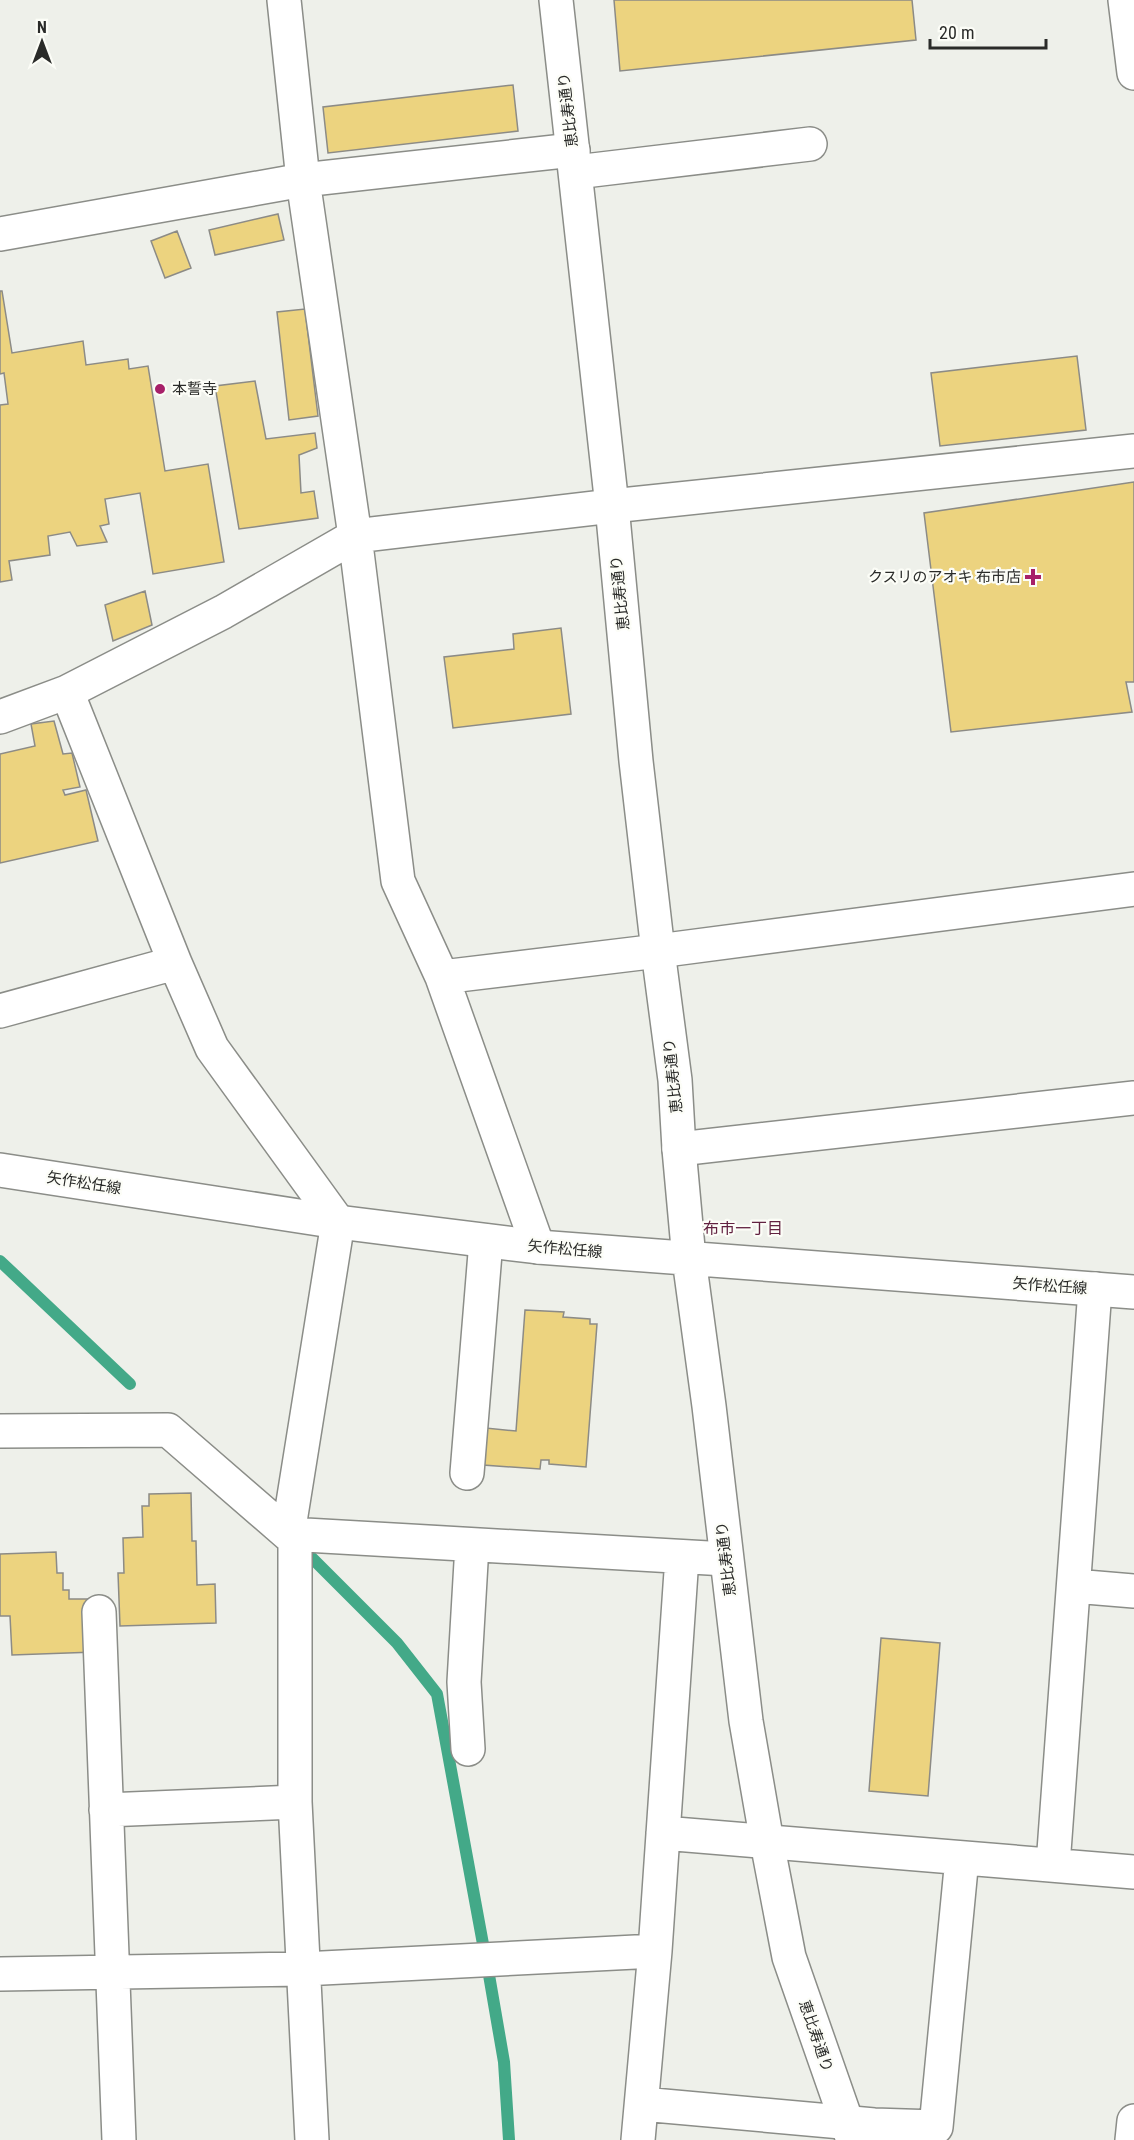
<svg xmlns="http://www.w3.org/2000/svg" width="1134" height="2140" font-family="'Roboto Condensed','Noto Sans JP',sans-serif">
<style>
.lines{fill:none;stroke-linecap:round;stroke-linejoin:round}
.stream{stroke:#43a988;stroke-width:12}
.building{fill:#ecd37f;stroke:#8c8b86;stroke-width:1.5}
.street-casing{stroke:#8b8d88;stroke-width:36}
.secondary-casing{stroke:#8b8d88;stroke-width:36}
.street{stroke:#fff;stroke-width:33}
.secondary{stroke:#fff;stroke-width:33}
.poi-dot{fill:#a72069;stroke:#fcfdf7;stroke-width:2}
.labels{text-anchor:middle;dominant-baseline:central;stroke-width:4.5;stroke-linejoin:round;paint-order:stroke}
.street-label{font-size:15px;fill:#2a2b29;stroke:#fcfdf7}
.poi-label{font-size:15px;fill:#2a2b29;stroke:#fcfdf7;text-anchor:start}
.neighbourhood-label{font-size:16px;fill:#622241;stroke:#fcfdf7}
</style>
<rect width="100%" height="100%" fill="#eef0ea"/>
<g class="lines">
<path class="stream" d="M0 1261 130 1384
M303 1549 397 1643 437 1694 483 1944
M489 1975 504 2062 509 2140"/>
</g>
<path class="building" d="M614 0H912L916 40 620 71Z
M513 85 518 131 328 153 323 107Z
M278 214 284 240 215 255 209 230Z
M177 231 191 268 165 278 151 241Z
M0 291H2L12 353 83 341 86 365 128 359 129 369 148 366 165 471 208 464 224 562 153 574 140 493 105 499 109 524 100 526 107 542 77 546 70 532 48 536 50 555 9 561 12 580 0 582V405L8 404 4 373 0 374Z
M305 309 318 416 289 420 277 312Z
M1077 356 1086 430 940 446 931 373Z
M255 381 266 439 315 433 317 448 299 455 301 493 314 491 318 518 239 529 215 386Z
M1134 482V682H1126L1132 712 951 732 924 513Z
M145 591 152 625 113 641 105 605Z
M561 628 571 714 453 728 444 657 514 649 513 634Z
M54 721 63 754 72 753 80 787 63 790 65 795 86 790 98 841 0 863V754L35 746 31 724Z
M525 1310 564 1312 563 1317 590 1319V1324H597L586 1467 549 1464V1460H541L540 1469 483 1465 486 1428 516 1431Z
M191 1493 192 1541H196L197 1585 215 1584 216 1623 120 1626 118 1573H124L123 1538 143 1537 142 1506H149V1494Z
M56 1552 57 1573H63V1590H69V1599H93L95 1652 12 1655 10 1616H0V1554Z
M881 1638 940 1643 928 1796 869 1791Z"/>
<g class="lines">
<g class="street-casing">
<path id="street" d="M284 0 303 180 355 536 398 881 442 977 538 1247
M1125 0 1134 73
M576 172 810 144
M0 234 303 180 573 150
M67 692 175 963 212 1048 338 1222 288 1534 295 1539V1802L312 2140
M0 717 67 692 223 612 355 536 612 506 1134 451
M442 977 658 951 1134 889
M0 1011 175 963
M679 1149 1134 1098
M0 1431 168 1430 288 1534 726 1559
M467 1473 486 1241
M1074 1586 1134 1591
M99 1612 119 2140
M468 1749 464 1682 472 1545
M106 1810 295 1802
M663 1833 1134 1872
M1053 1865 1095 1289
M0 1974 303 1969 655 1951
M642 2104 874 2125 936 2127 962 1858
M638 2140 655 1951 682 1557
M1132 2140 1134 2121"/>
</g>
<g class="secondary-casing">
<path id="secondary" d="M556 0 612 506 636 761 658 951 675 1080 679 1149 689 1259 709 1406 746 1721 767 1842 789 1957 853 2140
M0 1170 338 1222 538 1247 1134 1292"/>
</g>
<use href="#street" class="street"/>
<use href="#secondary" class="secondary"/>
</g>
<g class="poi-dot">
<circle cx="160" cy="389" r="6"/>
<path d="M1030 568h6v6h6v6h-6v6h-6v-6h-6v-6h6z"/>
</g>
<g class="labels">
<g class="street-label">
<text transform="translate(568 110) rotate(-97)">恵比寿通り</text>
<text transform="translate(620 593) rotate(-96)">恵比寿通り</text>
<text transform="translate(673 1076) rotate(-96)">恵比寿通り</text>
<text transform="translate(84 1183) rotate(9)">矢作松任線</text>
<text transform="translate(565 1249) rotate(5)">矢作松任線</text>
<text transform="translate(1050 1286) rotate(4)">矢作松任線</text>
<text transform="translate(726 1559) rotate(-97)">恵比寿通り</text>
<text transform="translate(816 2036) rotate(71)">恵比寿通り</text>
</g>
<g class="poi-label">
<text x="172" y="389">本誓寺</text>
<text x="1021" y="577" text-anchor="end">クスリのアオキ 布市店</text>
</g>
<g class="neighbourhood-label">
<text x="743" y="1228">布市一丁目</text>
</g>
</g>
<g transform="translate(42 42)" stroke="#fcfdf7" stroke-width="4.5" paint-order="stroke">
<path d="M0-4.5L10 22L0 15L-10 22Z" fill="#2a2b29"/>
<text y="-9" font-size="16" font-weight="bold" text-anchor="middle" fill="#2a2b29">N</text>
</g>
<path d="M930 39v9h116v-9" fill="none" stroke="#2a2b29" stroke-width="3"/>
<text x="939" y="39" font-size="18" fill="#2a2b29" stroke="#fcfdf7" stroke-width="4.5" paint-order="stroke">20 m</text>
</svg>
